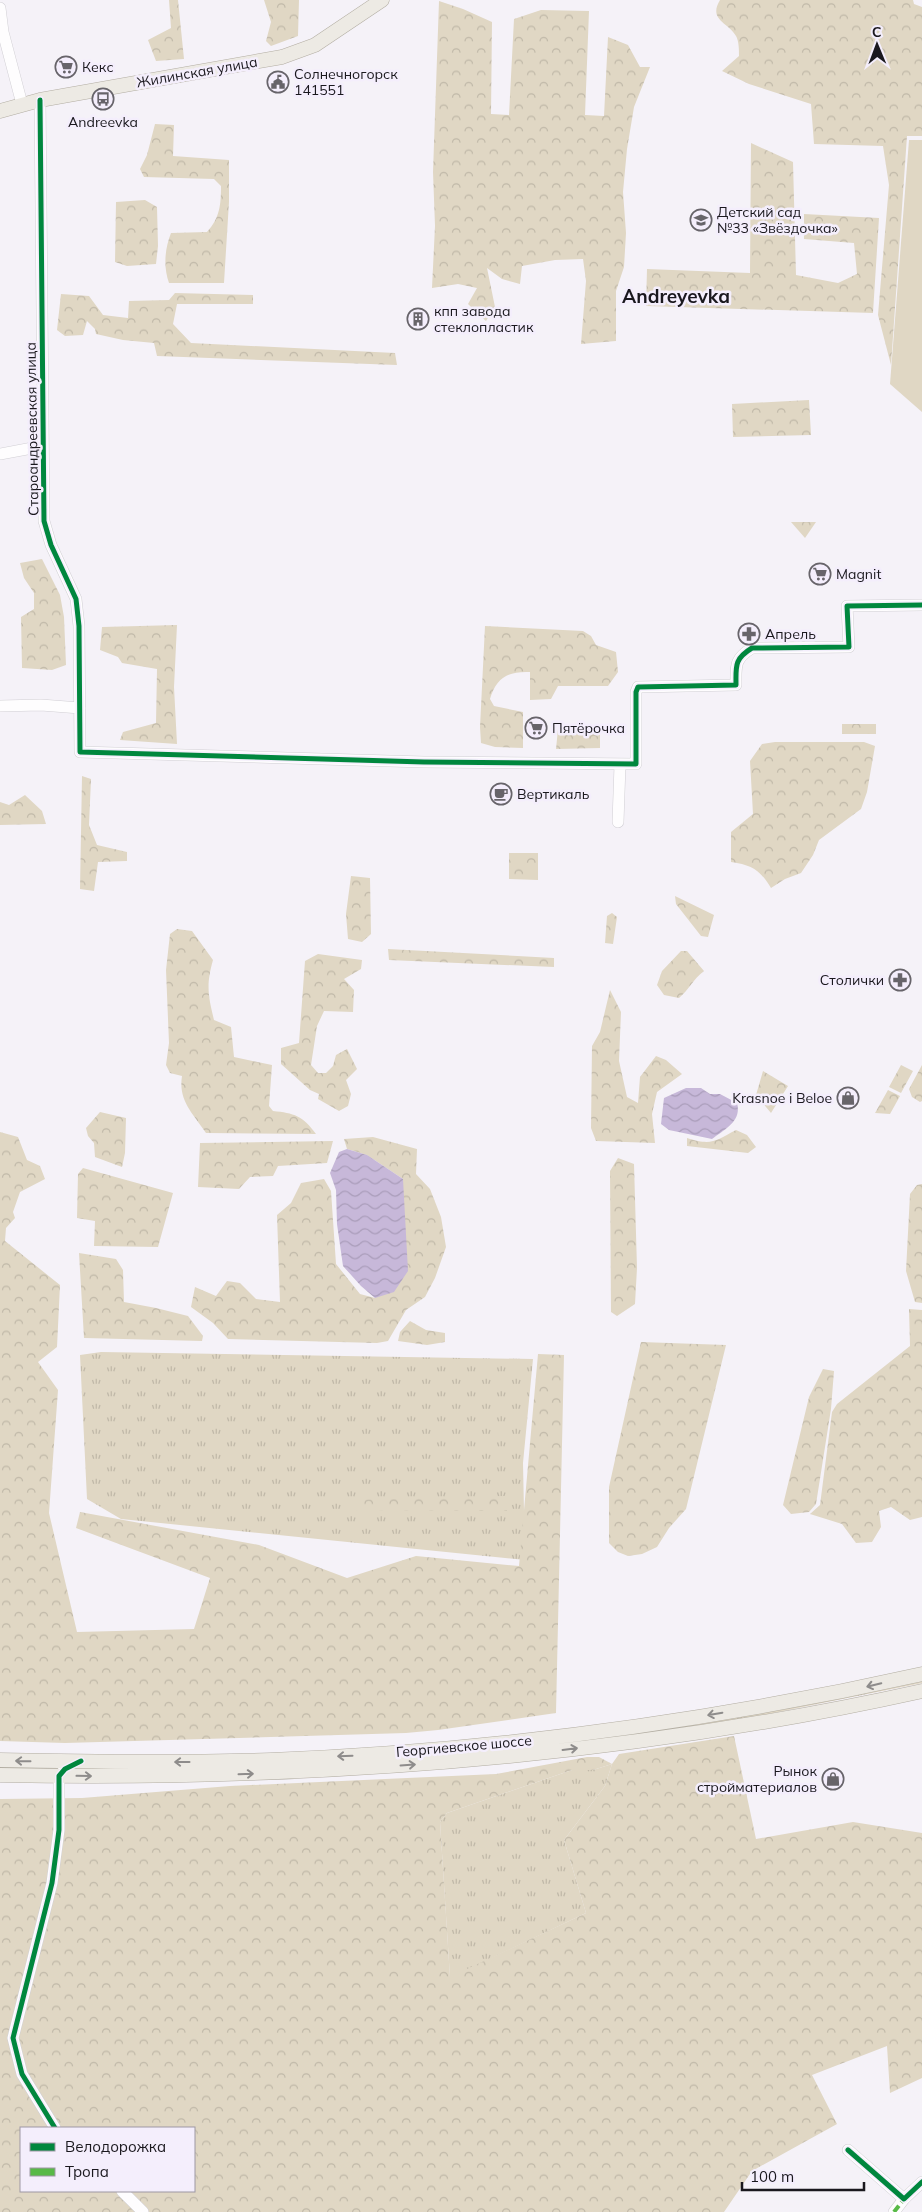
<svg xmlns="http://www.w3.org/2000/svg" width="922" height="2212" font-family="Mulish,sans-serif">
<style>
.grass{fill:url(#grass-tufts)}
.forest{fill:url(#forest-crowns);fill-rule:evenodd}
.pitch{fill:#e0d7c4}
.water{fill:url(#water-waves)}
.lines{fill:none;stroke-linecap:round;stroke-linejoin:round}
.minor-casing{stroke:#d1cfd4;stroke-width:12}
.major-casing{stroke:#b2ada2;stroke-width:15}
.minor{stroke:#fefdfe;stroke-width:11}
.major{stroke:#edeae4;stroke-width:14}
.quiet{stroke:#58b947;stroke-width:4;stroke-dasharray:8 4;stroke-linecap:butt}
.cycleway-casing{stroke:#f4eefc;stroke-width:8}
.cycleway{stroke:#00873e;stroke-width:5}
.oneway{stroke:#8e8c8b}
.labels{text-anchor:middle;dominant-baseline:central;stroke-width:5;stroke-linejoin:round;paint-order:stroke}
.poi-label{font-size:14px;fill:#1a181e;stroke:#f4eefc;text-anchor:start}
.street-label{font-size:14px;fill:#1a181e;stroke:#f4eefc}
.district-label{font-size:19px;font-weight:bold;fill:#1a181e;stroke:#f4eefc}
</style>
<defs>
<pattern id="grass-tufts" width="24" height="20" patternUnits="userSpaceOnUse" patternTransform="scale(1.25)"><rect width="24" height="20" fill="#e0d7c4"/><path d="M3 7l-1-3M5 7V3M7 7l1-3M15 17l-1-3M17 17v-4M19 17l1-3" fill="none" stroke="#c0b8a8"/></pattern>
<pattern id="forest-crowns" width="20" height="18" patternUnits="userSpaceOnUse" patternTransform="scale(1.25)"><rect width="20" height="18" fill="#e0d7c4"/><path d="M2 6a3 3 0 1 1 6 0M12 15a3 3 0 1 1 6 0" fill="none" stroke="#c0b8a8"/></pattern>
<pattern id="water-waves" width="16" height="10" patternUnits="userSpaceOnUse" patternTransform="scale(1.25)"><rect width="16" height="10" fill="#c7b8d9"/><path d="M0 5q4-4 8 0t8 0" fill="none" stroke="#aa9dba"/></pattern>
</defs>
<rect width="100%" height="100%" fill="#f5f2f8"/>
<path class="grass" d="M101 1352 533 1359 523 1463 525 1560 121 1519 87 1499 80 1355Z
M922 1679V1683L734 1721 519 1750 358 1759Z
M612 1764 605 1786 564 1840 586 1913 450 1978 440 1822 447 1813 572 1770H593Z"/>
<path class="forest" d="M169 0H178L184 59 156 61 148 40 171 28Z
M264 0H299L298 36 271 46 266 41 271 22Z
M720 0H913L914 4 922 7V136H907L891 365 878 315 889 185 883 146 814 144 811 104 749 84 722 71 739 56C739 50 739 41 736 36 728 22 708 20 720 0Z
M439 1 463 9 492 22 491 114 509 115 514 19 541 10 589 11 585 115 604 116 608 37 628 45 640 67H650L634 107 627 149 623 192 626 233 624 267 616 291V341L581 344 586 281 583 259 555 260 522 266 520 284 502 279 487 268 495 307 486 321 468 304 477 288 458 284 432 288 435 226 433 172Z
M155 124 174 125 173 156 229 160V202L224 283H169C163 266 165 248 171 233L207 232C220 218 221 204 221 186L214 179 144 177 140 169 147 155Z
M751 143 793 162 796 275 838 283 857 274 854 243 804 239V214L879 218 873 313 646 306 647 269 750 273Z
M145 200 157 207 158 246 156 264 127 266 115 262 116 202Z
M175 293 253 295V304H177L173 324 191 343 395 353 397 365 157 356 154 343 123 340 96 334 95 329 87 321 83 335 65 336 57 330 61 294 89 296 103 315 128 318 129 301 169 300Z
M809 400 811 435 733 437 732 404Z
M791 522H816L805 538Z
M42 559 60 595 64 617 66 665 52 670 22 668 21 617 34 609V593L24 578 20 563Z
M177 625 174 687 177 744 120 740 123 732 156 723 157 669 122 663 118 657 100 650 102 627Z
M485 626 583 631 591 636 596 645 616 652 618 672 608 686H558L551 699 530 700V672C508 671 496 678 490 699L494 706 523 712V748L495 747 481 743 480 727Z
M842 724H876V734H842Z
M558 729 600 732V748L556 749Z
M775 742H864L875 746 867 792 861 809 819 840 813 855 801 873 785 879 771 888C760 870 752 865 731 862V832L753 814 750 761 762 744Z
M82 776 91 779 89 825 97 845 127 852V861L98 862 94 891 80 889Z
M25 795 42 811 46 824 0 825V802L9 805Z
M509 853H538V880L509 879Z
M351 876 370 878 371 934 362 942 348 939 346 914Z
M675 896 714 915 708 937 701 936 676 904Z
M612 913 617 917 613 944 605 943 607 916Z
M177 929 192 931 213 960C206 985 208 995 214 1020L231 1027 234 1057 272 1065 269 1106 273 1111C294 1113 303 1116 316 1134L206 1133C193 1113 178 1101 182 1076L170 1073 166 1065 169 1043 166 970 170 934Z
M388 949 554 958V967L389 960Z
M681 951H687L704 971C693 979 689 990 679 998L664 995 657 985 662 971Z
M318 954 362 960 361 969 344 979 354 990 353 1012 324 1011 317 1026 311 1065 318 1073H326L333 1066 336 1055 347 1049 357 1069 346 1080 351 1094 348 1106 339 1111 318 1099 319 1094 310 1090 281 1064V1048L299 1043 305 961Z
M610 990 621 1012 619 1061 627 1097 638 1103 640 1077 656 1056 666 1060 682 1074 657 1092 652 1114 655 1143 596 1141 591 1128 592 1046 600 1032Z
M901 1065 913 1071 901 1093 889 1087Z
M922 1065V1101L920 1102 912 1097 909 1089Z
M763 1071 788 1086 771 1113 756 1095Z
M888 1090 900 1096 890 1114 875 1113Z
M100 1112 126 1118 125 1153 122 1167 95 1157 94 1143 88 1136 86 1128Z
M736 1130 747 1135 756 1147 748 1153 687 1146V1138C712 1146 715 1141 736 1130Z
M0 1132 18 1137 27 1160 40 1166 45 1179 20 1192 13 1212 15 1218 6 1228 5 1241 60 1285 57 1347 38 1362 58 1390 49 1513 77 1632 194 1629 210 1578 76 1528 80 1512 259 1545 347 1578 416 1556 519 1566 538 1354 564 1355 556 1713 438 1730 406 1733 65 1743 0 1741Z
M373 1137 417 1149 416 1174 430 1189 441 1217 446 1247 435 1278 425 1297 406 1310 388 1341 377 1343 228 1339 213 1323 191 1307 195 1287 216 1296 227 1281 240 1283 256 1299 280 1302 277 1215 291 1203 301 1183 324 1179 331 1191 336 1264 360 1294 375 1298 403 1179 367 1155 347 1149 344 1139Z
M333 1141 327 1163 278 1166 273 1176 250 1177 239 1189 198 1187 200 1143Z
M618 1158 634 1164 637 1268 635 1304 617 1316 611 1312 610 1171Z
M83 1168 173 1193 158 1247 94 1246 95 1221 77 1218 78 1174Z
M922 1184V1303L915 1302 906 1271 910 1194 917 1185Z
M79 1253 116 1259 123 1270 124 1302 156 1308 188 1316 203 1336 202 1341 84 1338Z
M909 1309 922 1310V1517L910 1520 891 1507 879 1511 881 1527 872 1542 856 1543 842 1524 810 1514 820 1505 832 1412 837 1404 910 1346Z
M410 1321 426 1330 445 1333V1342L427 1345 398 1341 400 1332Z
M641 1342 726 1345 686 1509 669 1528 657 1547 642 1554 628 1556 618 1552 609 1543V1487Z
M823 1369 834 1371 831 1409 816 1504 809 1512 791 1514 783 1505 809 1397Z
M506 1496 507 1511 350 1510 351 1500Z
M734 1736 756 1839 853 1822 922 1833V2078L890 2093 887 2046 812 2075 837 2124 752 2171 724 2212H0V1799L82 1798 230 1786 496 1774 587 1757H599L612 1764 619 1754ZM612 1764 605 1786 564 1840 586 1913 450 1977 440 1822 447 1813 572 1770H593ZM21 2128H194V2191H21Z"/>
<path class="pitch" d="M909 140H922V412L890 384Z"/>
<path class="water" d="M686 1088H701L710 1094H720L737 1103C742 1121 725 1129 712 1139L669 1130 661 1124 664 1098Z
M347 1149 367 1155 403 1179 408 1271 394 1292 375 1298 361 1286 343 1266 337 1224 336 1190 330 1173 339 1152Z"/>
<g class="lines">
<g class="minor-casing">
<path id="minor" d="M0 8 3 32 22 104
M40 100 44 521 51 545 76 599 79 626 80 752 424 762 636 764V692L638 687 736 685C736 666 734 659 752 648L849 647 847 606 922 605
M0 454 43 446
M0 706 41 705 80 708
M618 822 620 765
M55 2128 22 2074 13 2038 52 1883 59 1830V1776L64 1770
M848 2150 904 2199 922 2182
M122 2191 143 2212
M894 2212 904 2199"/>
</g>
<g class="major-casing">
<path id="major" d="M0 111 40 100 282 57 315 45 382 0
M0 1760C90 1762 181 1763 271 1760 489 1751 708 1722 922 1674
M0 1775C309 1781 620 1758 922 1691"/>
</g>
<use href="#minor" class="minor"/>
<use href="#major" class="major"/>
<path class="quiet" d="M894 2212 904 2199"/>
<g class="cycleway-casing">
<path id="cycleway" d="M40 100 44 521 51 545 76 599 79 626 80 752 424 762 636 764V692L638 687 736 685C736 666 734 659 752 648L849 647 847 606 922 605
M55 2128 22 2074 13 2038 52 1883 59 1830V1776L65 1769 81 1761
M848 2150 904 2199 922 2182"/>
</g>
<use href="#cycleway" class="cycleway"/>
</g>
<defs><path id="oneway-shaft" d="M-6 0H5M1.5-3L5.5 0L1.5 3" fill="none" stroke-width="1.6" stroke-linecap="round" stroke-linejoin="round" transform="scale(1.25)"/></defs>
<g class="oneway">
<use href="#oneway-shaft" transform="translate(874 1685) rotate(167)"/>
<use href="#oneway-shaft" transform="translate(715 1714) rotate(170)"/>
<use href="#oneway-shaft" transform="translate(570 1749) rotate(-7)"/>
<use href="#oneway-shaft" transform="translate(345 1756) rotate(178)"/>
<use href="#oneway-shaft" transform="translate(23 1761) rotate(-179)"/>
<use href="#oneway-shaft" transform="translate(182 1762) rotate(180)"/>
<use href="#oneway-shaft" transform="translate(408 1765) rotate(-4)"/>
<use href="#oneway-shaft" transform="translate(246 1774) rotate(-2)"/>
<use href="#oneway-shaft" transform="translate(84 1776) rotate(1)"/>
</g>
<defs>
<g id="supermarket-ring" transform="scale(1.125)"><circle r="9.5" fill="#f4eefc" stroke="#67646a" stroke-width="1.5"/><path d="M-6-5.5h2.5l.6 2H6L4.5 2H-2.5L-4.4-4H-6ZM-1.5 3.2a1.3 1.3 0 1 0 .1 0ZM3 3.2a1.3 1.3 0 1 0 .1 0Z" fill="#67646a"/></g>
<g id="civic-ring" transform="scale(1.125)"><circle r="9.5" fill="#f4eefc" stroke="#67646a" stroke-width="1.5"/><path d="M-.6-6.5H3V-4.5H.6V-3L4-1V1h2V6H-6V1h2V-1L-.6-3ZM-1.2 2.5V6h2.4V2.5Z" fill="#67646a"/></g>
<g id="bus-ring" transform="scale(1.125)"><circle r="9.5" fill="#f4eefc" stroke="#67646a" stroke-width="1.5"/><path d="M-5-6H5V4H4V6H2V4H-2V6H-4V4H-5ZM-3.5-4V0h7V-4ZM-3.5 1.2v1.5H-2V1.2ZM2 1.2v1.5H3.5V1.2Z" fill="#67646a"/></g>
<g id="school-ring" transform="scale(1.125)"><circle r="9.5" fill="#f4eefc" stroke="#67646a" stroke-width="1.5"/><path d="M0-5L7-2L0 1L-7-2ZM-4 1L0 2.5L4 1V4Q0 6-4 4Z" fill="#67646a"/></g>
<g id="building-ring" transform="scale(1.125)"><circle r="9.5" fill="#f4eefc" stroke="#67646a" stroke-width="1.5"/><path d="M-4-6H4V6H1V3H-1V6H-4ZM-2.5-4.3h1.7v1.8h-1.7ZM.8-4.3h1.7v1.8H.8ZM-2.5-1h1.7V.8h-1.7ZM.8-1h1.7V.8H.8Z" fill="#67646a"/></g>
<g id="pharmacy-ring" transform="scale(1.125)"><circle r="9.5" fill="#f4eefc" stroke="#67646a" stroke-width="1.5"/><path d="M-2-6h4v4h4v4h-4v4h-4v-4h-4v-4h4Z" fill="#67646a"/></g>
<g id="cafe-ring" transform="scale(1.125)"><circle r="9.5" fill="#f4eefc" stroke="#67646a" stroke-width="1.5"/><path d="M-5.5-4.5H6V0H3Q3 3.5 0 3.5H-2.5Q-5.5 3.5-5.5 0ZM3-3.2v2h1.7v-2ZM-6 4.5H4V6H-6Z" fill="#67646a"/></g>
<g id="shop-ring" transform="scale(1.125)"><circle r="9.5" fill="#f4eefc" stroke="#67646a" stroke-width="1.5"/><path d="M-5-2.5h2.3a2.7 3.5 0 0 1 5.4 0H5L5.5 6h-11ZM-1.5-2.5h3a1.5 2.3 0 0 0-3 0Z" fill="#67646a"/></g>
</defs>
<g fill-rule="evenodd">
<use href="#supermarket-ring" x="66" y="67"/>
<use href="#civic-ring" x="278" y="82"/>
<use href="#bus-ring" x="103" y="99"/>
<use href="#school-ring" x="701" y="220"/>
<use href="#building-ring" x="418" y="319"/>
<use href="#supermarket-ring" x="820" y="574"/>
<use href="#pharmacy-ring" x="749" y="634"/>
<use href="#supermarket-ring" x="536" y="728"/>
<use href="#cafe-ring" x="501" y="794"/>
<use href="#pharmacy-ring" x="900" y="980"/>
<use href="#shop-ring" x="848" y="1098"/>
<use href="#shop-ring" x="833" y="1779"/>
</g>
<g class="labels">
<g class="poi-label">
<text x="82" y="67">Кекс</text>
<text x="294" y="74">Солнечногорск<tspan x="294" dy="16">141551</tspan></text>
<text x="103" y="122" text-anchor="middle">Andreevka</text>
<text x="717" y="212">Детский сад<tspan x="717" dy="16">№33 «Звёздочка»</tspan></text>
<text x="434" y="311">кпп завода<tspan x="434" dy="16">стеклопластик</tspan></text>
<text x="836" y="574">Magnit</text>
<text x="765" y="634">Апрель</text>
<text x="552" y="728">Пятёрочка</text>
<text x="517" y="794">Вертикаль</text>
<text x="884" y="980" text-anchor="end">Столички</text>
<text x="832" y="1098" text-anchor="end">Krasnoe i Beloe</text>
<text x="817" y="1771" text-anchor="end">Рынок<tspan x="817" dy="16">стройматериалов</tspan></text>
</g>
<g class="street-label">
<text transform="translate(197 72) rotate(-10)">Жилинская улица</text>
<text transform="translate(32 429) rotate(-91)">Староандреевская улица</text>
<text transform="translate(464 1746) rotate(-5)">Георгиевское шоссе</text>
</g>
<g class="district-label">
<text x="676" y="296">Andreyevka</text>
</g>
</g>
<rect x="20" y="2127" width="175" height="65" fill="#f4eefc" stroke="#9d98a3"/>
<rect x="30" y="2143" width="25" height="8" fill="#00873e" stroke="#9d98a3"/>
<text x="65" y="2152" font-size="15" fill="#1a181e">Велодорожка</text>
<rect x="30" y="2168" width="25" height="8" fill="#58b947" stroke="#9d98a3"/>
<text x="65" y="2177" font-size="15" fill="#1a181e">Тропа</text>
<g transform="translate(877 45) rotate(359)" stroke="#f4eefc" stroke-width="4" paint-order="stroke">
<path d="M0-4L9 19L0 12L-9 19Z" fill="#1a181e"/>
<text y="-8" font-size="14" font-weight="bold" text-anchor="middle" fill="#1a181e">С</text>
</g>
<path d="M742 2182v8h122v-8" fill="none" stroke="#1a181e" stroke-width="2.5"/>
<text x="750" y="2182" font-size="15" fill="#1a181e" stroke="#f4eefc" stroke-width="4" paint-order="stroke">100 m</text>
</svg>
